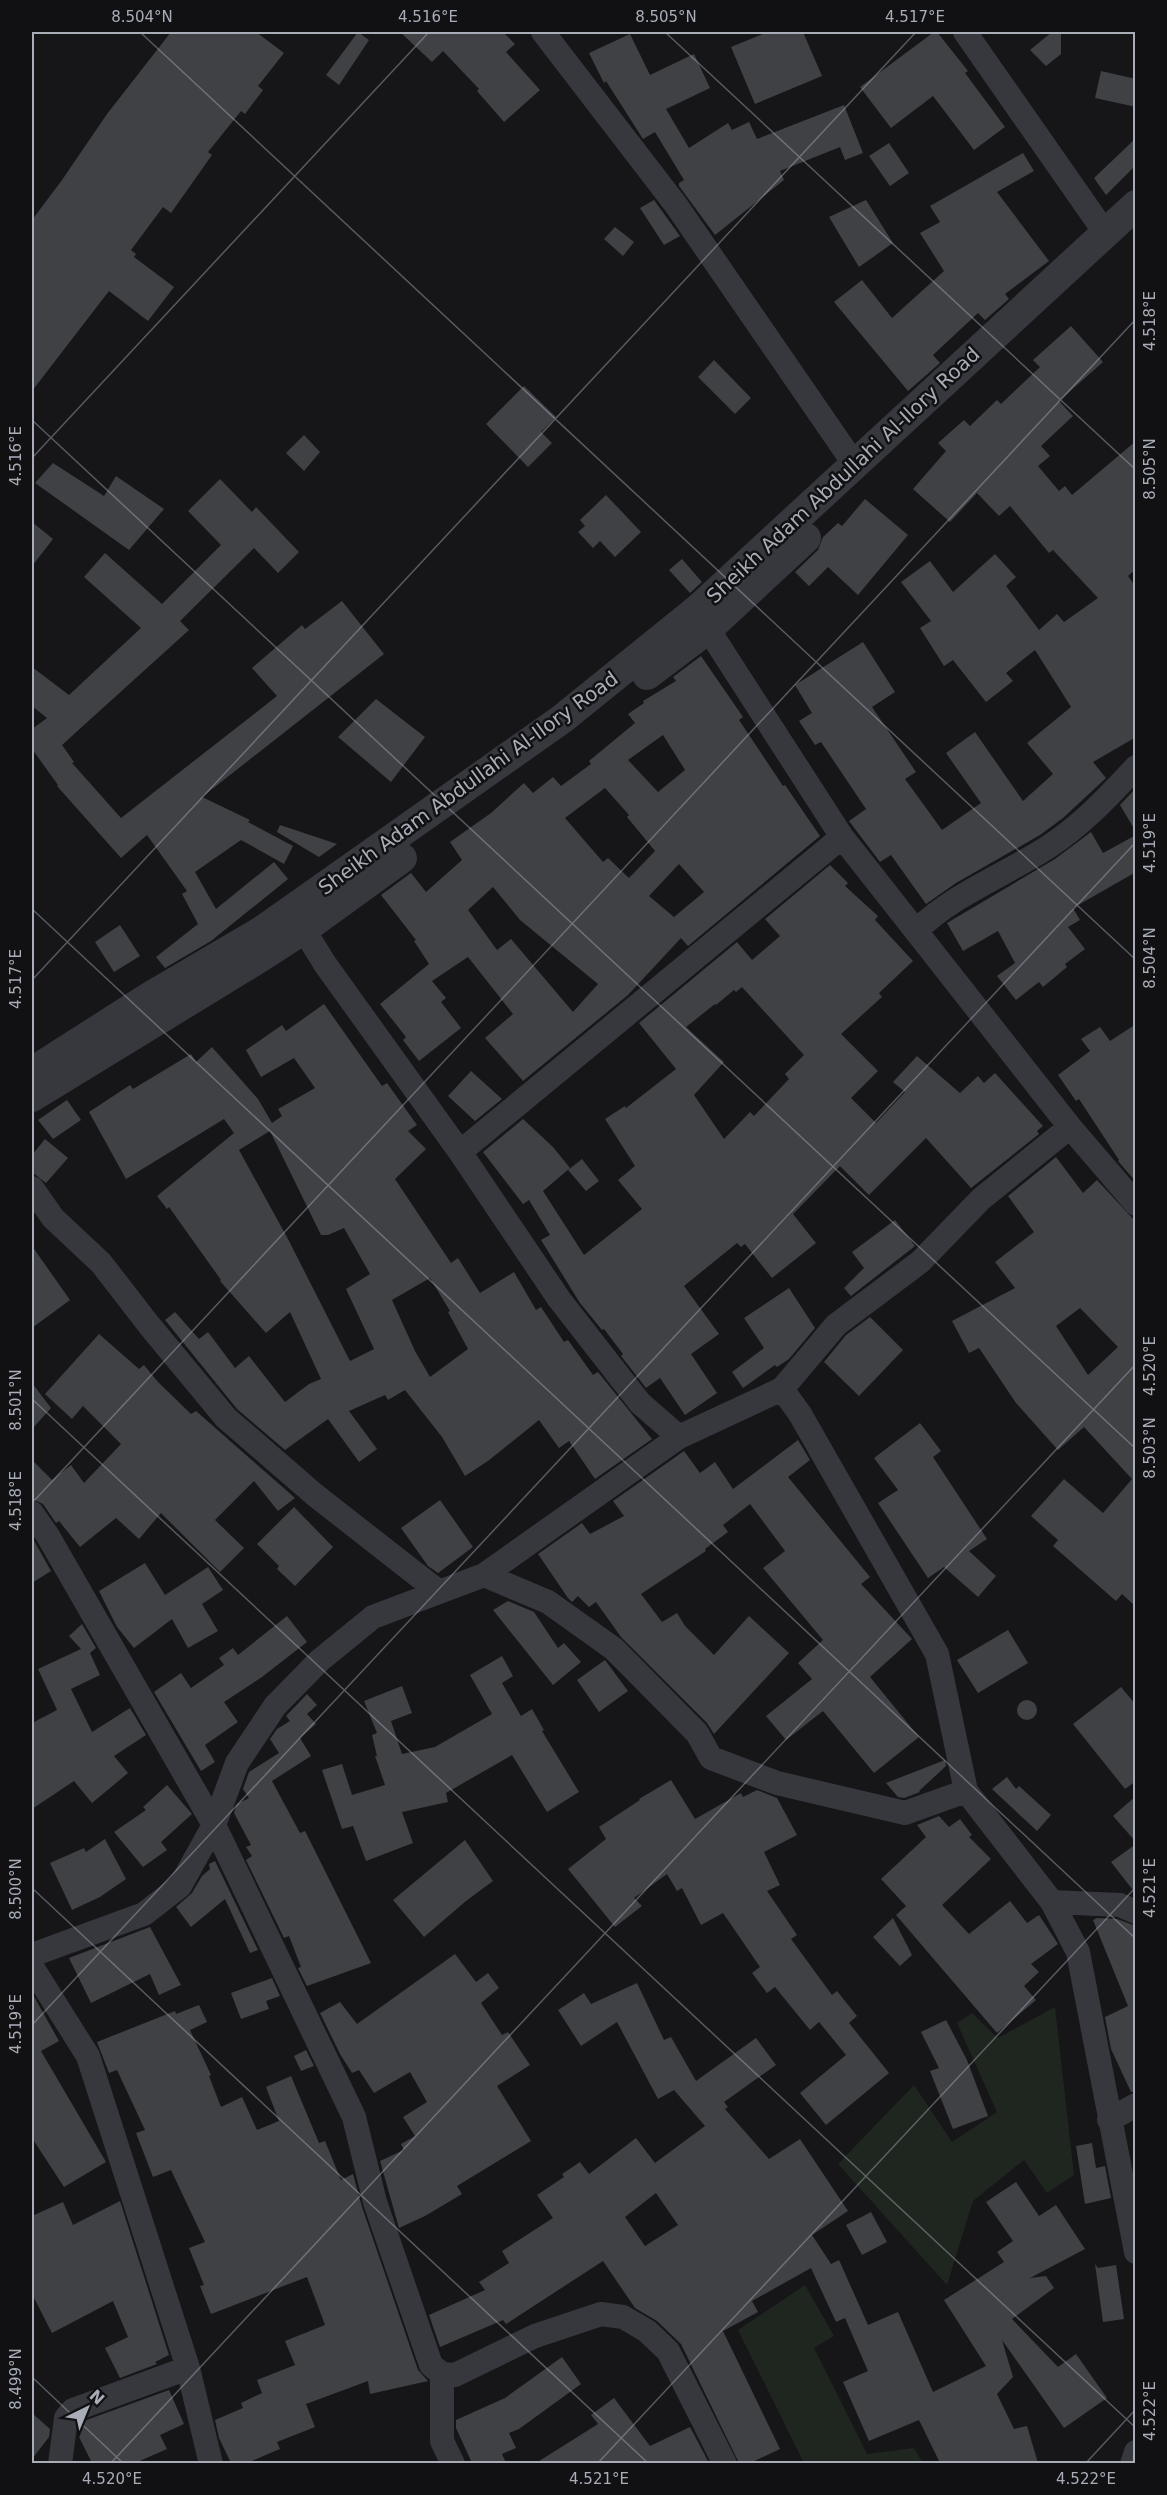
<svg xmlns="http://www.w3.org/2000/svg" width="1167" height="2495" font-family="'DejaVu Sans',sans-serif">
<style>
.green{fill:#1e261f}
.building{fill:#404145;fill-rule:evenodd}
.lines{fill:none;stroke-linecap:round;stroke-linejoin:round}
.minor{stroke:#37383d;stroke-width:24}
.tertiary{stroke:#37383d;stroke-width:30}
.ticks{fill:none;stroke:#a8adb8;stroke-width:1.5;stroke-opacity:0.45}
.labels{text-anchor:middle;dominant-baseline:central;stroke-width:5;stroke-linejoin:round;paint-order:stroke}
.street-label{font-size:20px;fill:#a8adb8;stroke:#111113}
.neatline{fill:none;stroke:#a8adb8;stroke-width:2}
.ticks-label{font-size:15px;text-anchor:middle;fill:#a8adb8}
</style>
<rect width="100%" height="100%" fill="#161618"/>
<path class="green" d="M1055 2007 1074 2175 1047 2193 1024 2160 973 2201 947 2285 838 2164 914 2085 952 2142 997 2112 957 2023 972 2013 998 2038Z
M805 2285 834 2336 814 2348 867 2454 914 2448 923 2463H804L738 2330Z"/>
<path class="building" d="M171 32H256L284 53 258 86 263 90 245 114 241 111 208 152 212 155 171 213 163 207 131 250 136 254 134 257 174 287 148 321 109 291 32 391V220L62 180 107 114Z
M358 32 369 40 339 85 326 75Z
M400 32H503L515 44 506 52 540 90 504 122 477 91 479 89 443 51 432 62Z
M768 32H803L822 76 755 104 731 47Z
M934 32H937L968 71 965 73 1005 127 974 150 933 96 891 128 860 87Z
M1052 32H1061V54L1046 66 1030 50Z
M630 34 650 75 694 54 710 88 666 109 689 148 728 123 732 130 749 122 757 139 844 105 863 153 845 160 840 147 780 171 784 180 715 235 679 186V183L684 180 655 132 643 139 606 81 604 83 589 53Z
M1101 71 1136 79V107L1095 98Z
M1136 138V165L1106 195 1094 178Z
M889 143 909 173 890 186 869 156Z
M1023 153 1034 171 997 192 1049 261 1005 294 1009 299 985 320 978 313 933 355 940 363 908 391 834 302 862 280 892 318 944 271 920 233 940 222 930 206Z
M654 200 680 236 664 245 640 208Z
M866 200 893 243 859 267 829 217Z
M615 227 634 242 623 256 604 239Z
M1071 326 1103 362 1059 401 1073 416 1041 446 1050 456 1038 466 1059 491 1065 486 1072 495 1136 441V569L1128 576 1136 587V737L1093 762 1106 778 1063 818 1040 835 956 883 926 904 891 855 880 862 849 821 866 809 821 742 815 745 799 721 812 713 795 685 863 642 895 692 872 707 916 772 905 779 942 830 981 803 946 753 975 732 1023 801 1053 774 1027 743 1071 707 1035 650 1006 673 1013 681 986 702 953 660 944 666 920 628 931 621 901 582 930 561 953 592 995 554 1016 577 1006 586 1039 630 1057 614 1064 622 1098 598 1053 550 1049 553 1010 506 999 516 977 493 950 522 913 489 946 451 938 443 964 420 970 426 997 400 1001 404 1040 367 1033 360Z
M714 360 751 398 735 414 698 377Z
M524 386 556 417 541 432 552 443 528 467 486 424Z
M304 435 320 452 304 471 286 453Z
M53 463 104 496 116 476 164 509 129 550 35 483Z
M220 479 252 512 256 507 299 552 278 573 254 548 180 621 189 630 62 745 74 762 72 763 121 818 277 696 252 668 302 625 305 629 342 601 384 654 202 797 250 820 248 822 293 846 284 864 241 840 195 872 216 909 274 862 288 879 211 941 165 968 156 957 198 924 182 894 187 891 147 835 121 858 57 786 58 785 32 749V729L47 718 32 706V667L69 695 141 628 84 577 105 553 162 604 221 545 188 511Z
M606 495 641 532 615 557 600 541 593 548 578 532 585 526 580 520Z
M865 499 908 535 858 595 828 567 809 586 795 572 818 550 823 537 838 523 842 526Z
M32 522 53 539 32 566Z
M682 559 702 582 690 593 669 570Z
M701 656 743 717 739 720 783 786 785 785 820 836 688 946 681 938 628 995 523 1081 485 1038 513 1014 468 957 432 981 446 998 441 1002 461 1028 419 1061 403 1040 406 1037 380 1004 429 964 414 941 416 940 381 895 411 873 426 892 462 860 450 842 491 813 524 783 533 793 553 777 561 786 591 764 589 761 635 723 628 714 644 703 643 701 676 681 673 677ZM663 735 685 770 658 792 628 760ZM605 788 629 815 627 817 655 851 629 878 608 858 603 862 565 818ZM679 864 704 892 674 917 649 896ZM493 887 520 920 598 984 573 1012 511 939 497 950 468 910Z
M376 699 425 737 391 782 338 737Z
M1136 788V832L1120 805Z
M280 825 337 844 319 857 277 832Z
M1091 832 1103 853 1136 835V872L1073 908 1080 920 1068 927 1085 949 1065 964 1067 967 1043 987 1039 982 1016 1000 997 976 1015 963 998 931 963 951 947 923 1055 859Z
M830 865 848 883 845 886 878 916 875 920 913 961 879 993 882 997 841 1034 878 1071 851 1098 876 1123 905 1092 893 1082 917 1056 960 1093 978 1076 984 1083 995 1073 1043 1126 1037 1131 1039 1134 971 1188 926 1138 869 1195 840 1166 793 1214 816 1243 772 1278 745 1244 741 1247 737 1243 684 1286 719 1334 691 1354 717 1393 685 1415 660 1378 646 1388 621 1356 623 1354 604 1329 602 1330 580 1303 541 1240 550 1235 529 1200 523 1204 483 1152 523 1119 553 1147 570 1168 543 1191 584 1255 642 1209 618 1180 635 1166 605 1119 625 1106 626 1108 676 1069 639 1023 737 942 752 960 780 936 765 919ZM742 987 804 1055 785 1074 789 1079 754 1116 750 1112 724 1139 694 1095 724 1062 686 1027 715 1004 716 1005 734 990 736 992Z
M120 925 140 956 114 972 95 942Z
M324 1004 382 1086 387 1083 417 1125 408 1131 426 1149 395 1179 451 1263 458 1258 480 1293 514 1272 536 1310 541 1307 564 1342 568 1340 593 1375 598 1372 652 1439 595 1479 569 1441 559 1448 539 1420 488 1461 465 1476 442 1437 405 1390 388 1400 385 1395 349 1411 377 1449 359 1462 328 1419 285 1450 237 1409 165 1320 175 1312 199 1339 208 1332 235 1368 249 1356 285 1402 309 1384 321 1379 290 1312 266 1333 220 1281 221 1280 169 1207 167 1209 157 1196 234 1133 224 1119 126 1179 89 1112 130 1085 133 1089 191 1054 196 1062 212 1047 258 1099 272 1123 282 1116 278 1109 315 1088 294 1058 261 1077 246 1050 282 1025 286 1031ZM270 1131 321 1235H328L344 1228 370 1274 346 1289 374 1349 350 1361 288 1239 239 1150ZM430 1278 450 1311 448 1312 468 1349 430 1377 415 1351 392 1300Z
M1136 1024V1182L1118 1161 1119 1160 1079 1099 1076 1101 1058 1075 1090 1051 1081 1039 1100 1027 1110 1041Z
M471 1071 502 1099 475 1121 448 1096Z
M67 1100 81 1120 53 1139 38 1120Z
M45 1139 68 1158 46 1183 32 1172V1155Z
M1056 1157 1083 1193 1097 1180 1136 1222V1607L1122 1594 1116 1601 1053 1546 1058 1540 1031 1516 1064 1479 1103 1513 1132 1479 1084 1427 1058 1450 1016 1403 979 1348 969 1353 952 1321 1015 1288 995 1262 1034 1232 1008 1196ZM1080 1308 1118 1347 1088 1375 1056 1326Z
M582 1159 599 1181 586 1191 568 1170Z
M895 1220 915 1246 851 1296 844 1288 864 1268 852 1252Z
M32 1246 70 1300 32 1328Z
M789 1288 815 1328 789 1359 777 1367 775 1365 743 1388 732 1372 764 1348 744 1318Z
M870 1317 903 1350 859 1396 824 1362 846 1335Z
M99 1334 139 1369 144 1365 158 1382 191 1414 196 1411 295 1498 278 1511 254 1481 215 1520 244 1548 220 1572 161 1513 139 1539 116 1518 80 1547 59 1521 56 1523 43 1504 32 1499V1460L52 1480 71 1465 84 1483 121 1444 83 1406 72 1419 45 1394Z
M32 1383 51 1408 32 1429Z
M920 1423 941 1451 933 1457 987 1539 969 1551 996 1576 978 1597 944 1567 928 1578 878 1503 898 1490 874 1458Z
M798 1440 810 1460 788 1477 870 1577 861 1584 912 1639 870 1677 919 1737 874 1773 823 1711 786 1740 766 1716 812 1679 798 1663 823 1640 763 1568 785 1551 750 1504 723 1525 728 1532 705 1549 706 1551 641 1594 662 1622 677 1613 685 1626 714 1655 749 1616 789 1653 714 1734 707 1723 621 1637 596 1602 589 1607 578 1596 572 1602 568 1598 538 1554 582 1523 590 1534 624 1516 613 1501 684 1451 700 1473 715 1462 733 1489Z
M440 1500 473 1547 438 1573 428 1566 401 1528Z
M294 1507 333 1547 295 1586 277 1569 279 1566 257 1544Z
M32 1537 51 1571 32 1583Z
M145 1563 165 1595 208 1567 223 1590 202 1604 218 1631 188 1648 172 1619 134 1648 117 1627 99 1591Z
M508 1601 534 1612 558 1648 564 1643 581 1662 553 1685 493 1610Z
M287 1616 307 1642 262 1677 224 1702 238 1722 205 1745 215 1762 201 1771 154 1692 181 1673 191 1688 224 1665 219 1658 233 1648 238 1655Z
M82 1624 96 1648 90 1653 100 1675 71 1689 92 1732 130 1708 146 1735 114 1756 128 1773 92 1803 74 1781 32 1809V1723L57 1710 38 1669 81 1649 69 1636Z
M1008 1630 1028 1663 978 1693 957 1660Z
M502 1656 513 1676 502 1683 521 1716 532 1709 544 1730 542 1731 579 1792 547 1812 512 1755 446 1793 448 1802 402 1812 413 1843 366 1861 353 1826 342 1829 322 1770 342 1764 352 1795 385 1785 375 1756H377L372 1735 377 1733 364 1701 402 1686 412 1713 391 1721 402 1754 435 1747 492 1714 470 1675Z
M605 1660 628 1691 599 1712 577 1680Z
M1121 1687 1136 1705V1781L1125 1789 1073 1724Z
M307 1694 317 1705 307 1714 316 1724 300 1738 311 1756 272 1781 300 1833 305 1831 371 1963 307 1986 298 1968 301 1967 289 1936 284 1938 246 1860 252 1856 246 1847 251 1845 234 1813 237 1804 249 1798 243 1789 249 1772 279 1753 270 1739 277 1729 290 1721 286 1716Z
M1017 1710a10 10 0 1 1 20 0a10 10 0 1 1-20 0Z
M945 1760 946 1766 919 1791 920 1792 904 1798 898 1797 886 1783Z
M1007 1777 1016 1789 1019 1786 1051 1815 1037 1831 992 1789Z
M671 1780 695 1819 741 1793 743 1797 757 1790 777 1798 797 1835 764 1852 780 1885 767 1891 797 1935 791 1939 832 1995 837 1991 857 2016 849 2023 889 2073 826 2125 800 2093 846 2055 819 2022 810 2030 775 1987 767 1993 752 1973 760 1967 723 1913 701 1925 682 1888 677 1891 667 1874 634 1898 642 1906 615 1927 568 1869 606 1839 599 1827 640 1800 639 1799Z
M167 1785 192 1814 161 1842 167 1850 143 1867 114 1832 146 1810 143 1807Z
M1136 1796V1842L1113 1816Z
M939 1816 949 1827 960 1819 972 1835 969 1837 991 1859 942 1905 969 1934 1010 1901 1027 1923 1039 1915 1058 1944 1031 1964 1039 1972 1024 1986 1036 2000 997 2033 896 1915 906 1906 881 1879 926 1837 917 1825Z
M105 1839 126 1879 100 1897 72 1910 50 1863 84 1848 86 1852Z
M465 1840 493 1881 466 1901 424 1937 393 1900Z
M1136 1844V1894L1111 1862Z
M215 1861 258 1950 250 1953 225 1899 191 1927 176 1907 192 1893 202 1876 210 1869 209 1864Z
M893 1918 912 1955 900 1966 873 1937Z
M1097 1918 1117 1919 1136 1926V2091L1131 2092 1111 2049 1105 2017 1128 2006 1093 1920Z
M150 1927 181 1985 159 1995 150 1974 91 2003 69 1958Z
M455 1954 476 1982 488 1973 499 1988 481 2003 502 2035 508 2032 530 2065 497 2086 531 2141 457 2186 462 2194 425 2216 399 2228 380 2161 404 2150 401 2144 415 2136 403 2117 427 2102 410 2072 374 2093 359 2070 352 2073 340 2054 320 2013 340 2002 357 2024Z
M272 1978 280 1996 266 2001 269 2009 241 2019 231 1993Z
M637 1983 664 2040 671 2037 696 2081 756 2038 776 2065 724 2102 728 2107 725 2109 769 2159 800 2139 848 2211 812 2235 831 2264 839 2260 868 2325 898 2312 933 2392 986 2366 944 2300 1004 2262 997 2252 1013 2241 986 2202 1016 2182 1039 2216 1056 2205 1085 2249 1030 2278 1046 2276 1054 2288 1012 2319 1058 2367 1076 2354 1107 2398 1064 2428 1002 2340 1013 2377 997 2394 1014 2429 1027 2426 1038 2463H940L919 2420 869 2441 843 2382 868 2371 845 2318 836 2322 811 2268 752 2301 758 2312 723 2331 780 2449 750 2463H739L681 2344 657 2321 635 2308 603 2261 506 2324 503 2320 440 2347 429 2315 485 2290 479 2282 509 2263 502 2251 553 2218 537 2195 564 2177 562 2174 580 2162 589 2174 636 2138 655 2163 705 2126 674 2090 658 2099 617 2022 581 2046 558 2010 584 1993 591 2004ZM656 2193 678 2225 645 2246 625 2217Z
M32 1993 59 2041 41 2051 106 2162 64 2187 32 2138Z
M199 2005 207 2022 190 2030 211 2075 209 2076 221 2107 242 2097 257 2130 279 2121 266 2087 291 2076 319 2143 325 2141 341 2180 353 2174 362 2207 418 2370 428 2381 370 2394 368 2381 306 2404 315 2427 277 2442 280 2449 247 2463H231L219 2438 215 2420 243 2408 241 2403 262 2393 257 2380 295 2365 285 2341 325 2325 307 2277 211 2314 200 2286 204 2285 189 2248 205 2242 171 2170 153 2177 136 2133 145 2130 117 2070 109 2073 97 2042 175 2011 176 2014Z
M946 2020 967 2060 988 2116 953 2129 930 2071 939 2068 921 2032Z
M306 2050 314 2066 301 2071 294 2056Z
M1092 2143 1096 2168 1105 2166 1111 2198 1085 2204 1076 2146Z
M120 2201 169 2355 155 2362 157 2364 120 2378 105 2348 128 2337 113 2301 52 2333 32 2294V2216L63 2202 73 2225Z
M871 2212 887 2242 862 2255 846 2225Z
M1095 2264 1098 2268 1116 2265 1124 2319 1103 2322Z
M562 2357 581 2384 519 2429 509 2433 516 2448 502 2454 506 2463H472L456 2428V2420L505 2398Z
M169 2390 184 2424 160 2435 167 2449 135 2463H92L78 2435 81 2422Z
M614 2398 650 2446 690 2427 709 2463H536L598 2424 591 2415Z
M32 2413 50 2429 49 2437 32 2459Z"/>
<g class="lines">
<path class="minor" d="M543 32 676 205 855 465
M965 32 1106 234
M708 629 842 837 1070 1127 1136 1204
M294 914 325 964 460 1152 559 1299 640 1403 679 1437 782 1389 800 1414 937 1654 966 1791 1052 1902 1078 1952 1136 2252
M917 930C954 894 1005 875 1048 847 1082 825 1108 797 1136 767
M460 1152 842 837
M32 1188 53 1218 101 1263 149 1325 226 1418 315 1495 439 1592
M782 1389 836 1325 920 1262 981 1199 1070 1127
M32 1513 48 1536 214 1825 354 2117 375 2202 431 2365 442 2374 455 2375 535 2336 601 2314 623 2317 647 2331 668 2351 725 2464
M484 1575 548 1602 614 1649 697 1733 711 1758 777 1783 905 1813 966 1791
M1052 1902 1120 1905 1136 1912
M32 1955 144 1914 180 1886 214 1825 237 1763 275 1706 319 1661 373 1617 484 1575 679 1437
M32 1967 88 2056 188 2368 211 2464
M1109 2120 1136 2105
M442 2374V2441L453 2464
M60 2464 66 2418 73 2410 188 2368
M1132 2464 1136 2452"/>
<path class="tertiary" d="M647 675 708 629 806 538
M32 1072 151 996 260 932 562 719 698 609 1136 205
M32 1097 264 955 304 929 402 858"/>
</g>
<path class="ticks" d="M140 32 1136 960M665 32 1136 470M32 420 1136 1449M32 458 429 32M32 909 1136 1939M32 980 916 32M32 1399 1136 2428M32 1503 1136 319M32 1888 649 2464M32 2025 1136 842M32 2377 124 2464M110 2464 1136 1364M597 2464 1136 1887M1085 2464 1136 2409"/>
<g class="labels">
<g class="street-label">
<text transform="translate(843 475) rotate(-43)">Sheikh Adam Abdullahi Al-Ilory Road</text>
<text transform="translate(468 783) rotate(-36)">Sheikh Adam Abdullahi Al-Ilory Road</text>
</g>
</g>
<rect width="1167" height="2495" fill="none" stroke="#111113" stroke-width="66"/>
<g transform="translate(87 2408) rotate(43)" stroke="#111113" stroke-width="4.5" paint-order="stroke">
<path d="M0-4.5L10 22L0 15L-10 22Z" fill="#a8adb8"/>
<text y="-9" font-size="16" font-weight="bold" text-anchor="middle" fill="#a8adb8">N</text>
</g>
<rect x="33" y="33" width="1101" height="2429" class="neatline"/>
<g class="ticks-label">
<text x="142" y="22">8.504°N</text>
<text x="428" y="22">4.516°E</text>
<text x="666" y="22">8.505°N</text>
<text x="915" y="22">4.517°E</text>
<text transform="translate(1150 321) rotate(-90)" y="5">4.518°E</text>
<text transform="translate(16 456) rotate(-90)" y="5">4.516°E</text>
<text transform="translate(1150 469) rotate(-90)" y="5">8.505°N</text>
<text transform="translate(1150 843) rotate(-90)" y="5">4.519°E</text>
<text transform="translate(1150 958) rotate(-90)" y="5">8.504°N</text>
<text transform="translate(16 979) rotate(-90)" y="5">4.517°E</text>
<text transform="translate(1150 1366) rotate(-90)" y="5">4.520°E</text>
<text transform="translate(16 1400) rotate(-90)" y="5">8.501°N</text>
<text transform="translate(1150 1448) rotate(-90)" y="5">8.503°N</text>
<text transform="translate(16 1501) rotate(-90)" y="5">4.518°E</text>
<text transform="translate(1150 1888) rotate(-90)" y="5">4.521°E</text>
<text transform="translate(16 1889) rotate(-90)" y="5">8.500°N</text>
<text transform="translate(16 2024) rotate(-90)" y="5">4.519°E</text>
<text transform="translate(16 2379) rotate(-90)" y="5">8.499°N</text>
<text transform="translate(1150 2411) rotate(-90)" y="5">4.522°E</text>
<text x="112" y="2484">4.520°E</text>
<text x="599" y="2484">4.521°E</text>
<text x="1086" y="2484">4.522°E</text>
</g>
</svg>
